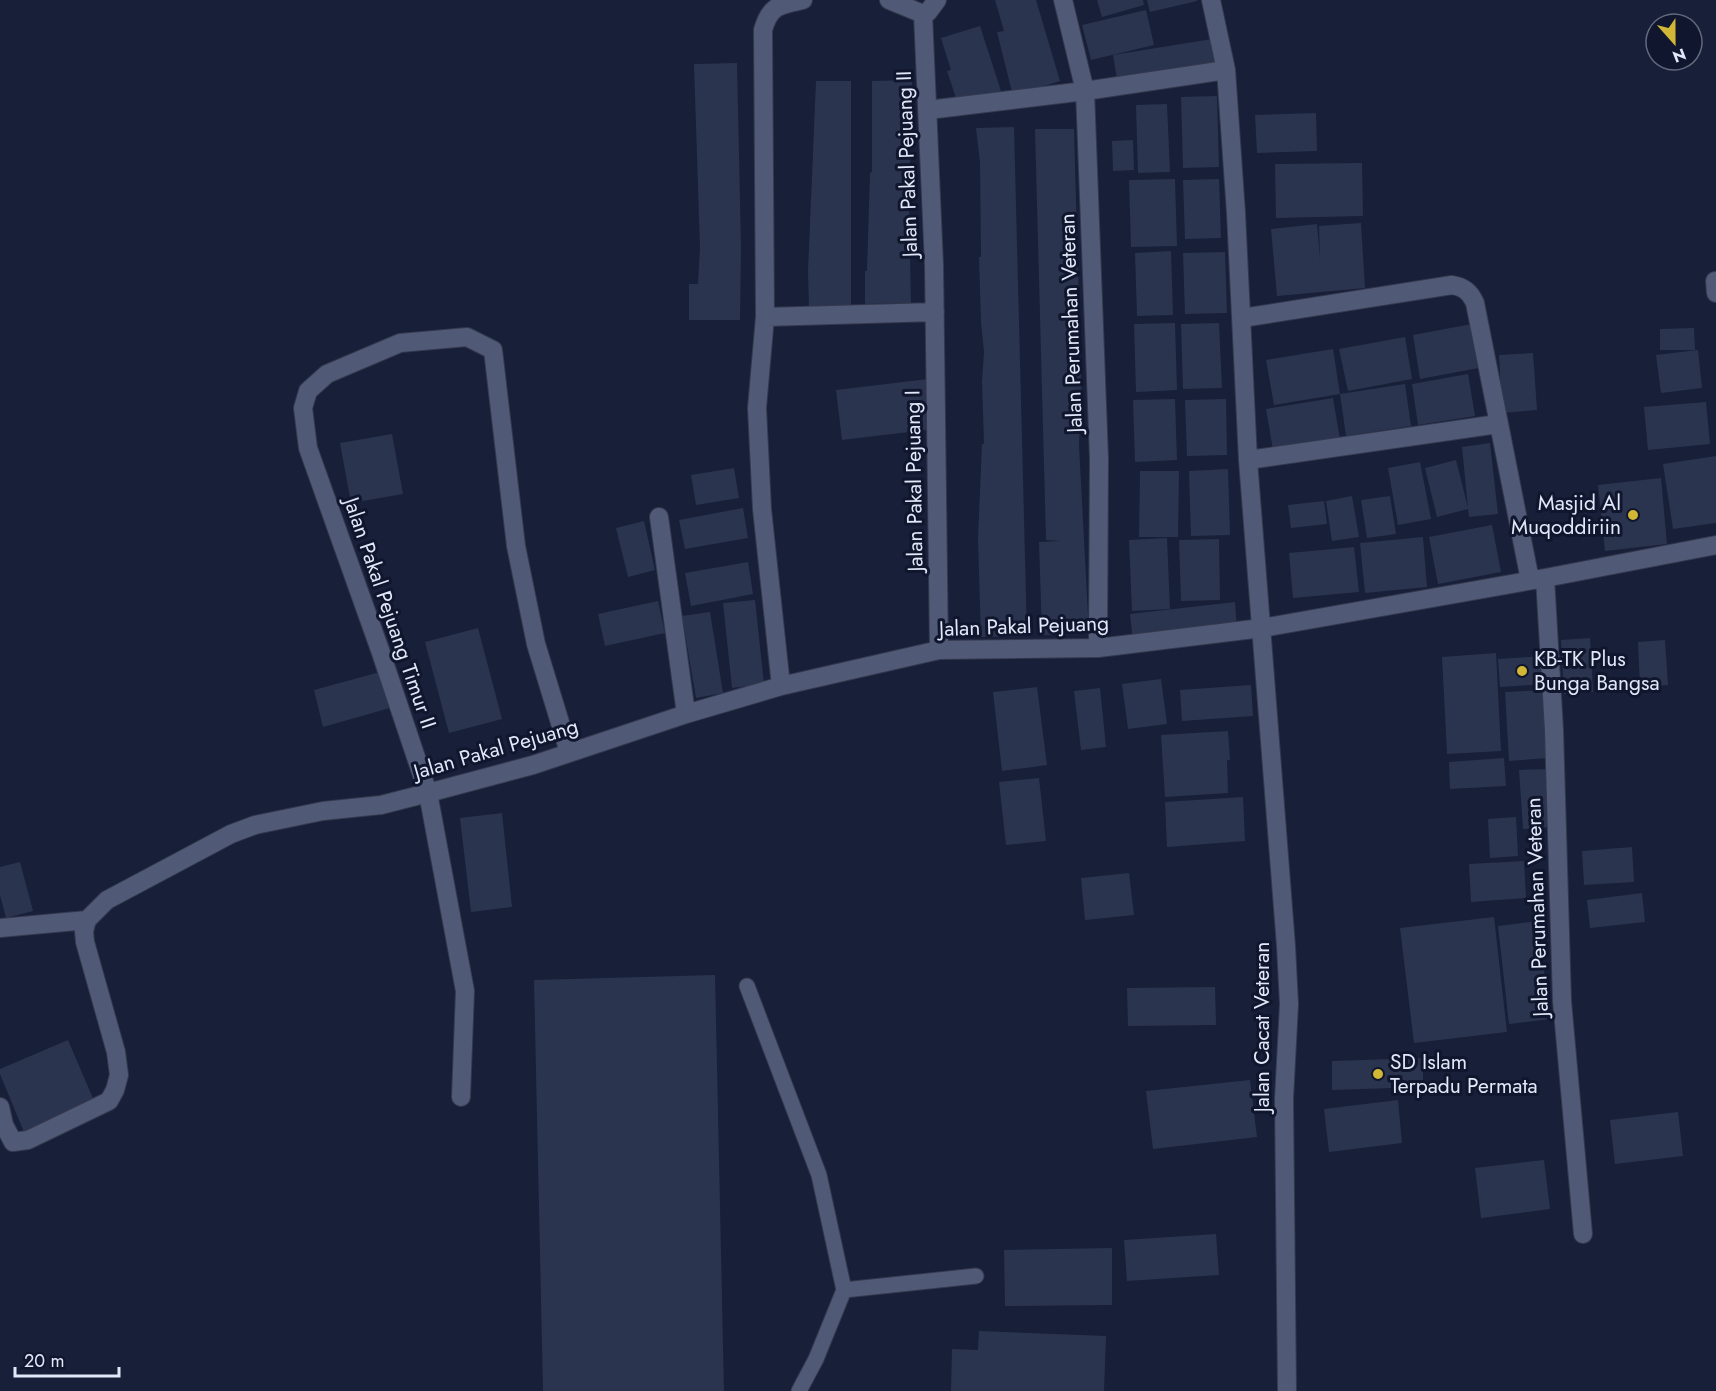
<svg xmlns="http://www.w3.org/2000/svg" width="1716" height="1391" font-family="Jost,sans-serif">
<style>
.building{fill:#2b344e}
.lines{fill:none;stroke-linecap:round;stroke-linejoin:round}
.lane-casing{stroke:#35394e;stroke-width:17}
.street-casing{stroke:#35394e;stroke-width:20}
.lane{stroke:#505a77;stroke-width:15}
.street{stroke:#505a77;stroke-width:18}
.poi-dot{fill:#d2b635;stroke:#0f162d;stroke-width:2}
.labels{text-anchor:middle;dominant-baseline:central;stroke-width:6;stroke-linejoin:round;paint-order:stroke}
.street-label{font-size:21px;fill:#e1e8f9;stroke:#0f162d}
.poi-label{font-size:21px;fill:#e1e8f9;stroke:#0f162d;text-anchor:start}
</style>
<rect width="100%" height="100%" fill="#181f38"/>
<path class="building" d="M995 0H1036L1060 81 1013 96 997 32 1004 31Z
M1097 0H1143L1144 5 1102 17Z
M1147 0H1197V1L1150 12Z
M1146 10 1154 45 1091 60 1082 25Z
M980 26 1001 91 958 104 947 71 951 70 941 38Z
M1212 39 1217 68 1118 85 1113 55Z
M737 63 741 247 740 320H689V284H698L700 248 694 64Z
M912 80 909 206 911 303 865 304V271H867L870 173 872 172V81Z
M816 81H851V307L809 308 808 271Z
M1217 96 1219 167 1183 168 1181 97Z
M1167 104 1170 172 1138 173 1136 105Z
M1316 113 1317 151 1257 153 1255 115Z
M1014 127 1027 636 981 637 978 539 982 444H984L982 382 984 352 981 322 979 257H981L980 162 976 128Z
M1035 129H1074L1082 414H1080L1079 445 1089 634 1042 635 1039 542 1060 541 1046 540Z
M1133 140 1134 170 1113 171 1112 141Z
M1362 163 1363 216 1276 218 1275 164Z
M1175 179 1177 246 1131 247 1129 180Z
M1219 179 1221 238 1185 239 1183 180Z
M1361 223 1365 288 1277 296 1271 229 1317 224 1320 260 1319 226Z
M1171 251 1173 315 1137 316 1135 253Z
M1225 252 1227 313 1185 314 1183 253Z
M1175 323 1177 390 1136 392 1134 324Z
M1219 323 1222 388 1183 389 1181 324Z
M1477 323 1484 367 1420 379 1413 335Z
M1694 328 1695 350H1660V329Z
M1405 337 1412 379 1348 391 1339 349Z
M1333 349 1340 394 1274 405 1266 360Z
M1698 350 1702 388 1661 393 1656 355Z
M1533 353 1537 410 1502 413 1499 355Z
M1468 374 1475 416 1418 425 1412 384Z
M928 379 934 429 842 440 836 390Z
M1405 384 1411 426 1346 436 1340 394Z
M1333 398 1340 439 1273 450 1266 409Z
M1175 399 1177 460 1135 462 1133 400Z
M1226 399 1227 455 1187 456 1185 400Z
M1706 402 1710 444 1648 450 1644 407Z
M392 434 403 494 351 503 340 443Z
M1490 443 1498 514 1469 517 1468 509 1437 517 1425 468 1456 460 1468 508 1462 447Z
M1716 456V523L1673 529 1663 464Z
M1420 462 1431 519 1398 525 1388 468Z
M734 468 739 498 696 505 691 475Z
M1228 469 1230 535 1191 536 1189 471Z
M1140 471H1179L1178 537H1139Z
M1661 478 1667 544 1605 551 1598 485Z
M1352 496 1359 537 1332 541 1326 501Z
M1390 496 1396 534 1367 538 1361 500Z
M1324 501 1327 524 1291 528 1288 505Z
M743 508 748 538 685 549 679 520Z
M644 521 655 570 628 577 616 528Z
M1492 525 1501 572 1438 584 1429 537Z
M1423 537 1427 587 1365 593 1360 543Z
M1167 538 1170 609 1132 611 1129 540Z
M1219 539 1220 600 1181 601 1179 540Z
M1354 547 1359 592 1293 598 1289 553Z
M748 562 753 594 691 606 685 573Z
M755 600 764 684 732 688 723 603Z
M658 601 665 633 605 646 598 614Z
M1235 602 1237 630 1133 641 1130 614Z
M710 612 723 693 696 698 682 616Z
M478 628 502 719 449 733 425 642Z
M1590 638 1593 692 1564 694 1561 640Z
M1665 640 1668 685 1640 687 1638 642Z
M1496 653 1501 751 1447 754 1442 657Z
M1545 656 1546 684 1500 687 1498 659Z
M380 672 390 708 323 727 314 690Z
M1161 679 1167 724 1128 729 1122 684Z
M1251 685 1253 716 1182 721 1180 690Z
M1037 687 1047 765 1002 771 993 692Z
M1100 688 1106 747 1081 750 1074 691Z
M1544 690 1548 758 1509 761 1505 692Z
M1228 731 1230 760H1227L1228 793 1165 797 1161 735Z
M1504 758 1506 786 1450 789 1449 762Z
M1550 769 1553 827 1523 829 1519 770Z
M1039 778 1046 841 1006 845 999 782Z
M1243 797 1245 841 1167 847 1165 802Z
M502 813 512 907 471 912 460 818Z
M1516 817 1518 856 1490 858 1488 819Z
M1632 847 1634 882 1584 885 1582 851Z
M1524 861 1526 898 1471 902 1469 864Z
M20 862 33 911 6 918 0 895V867Z
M1129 873 1134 915 1085 920 1081 878Z
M1642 893 1645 922 1590 928 1587 900Z
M1494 917 1507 1032 1414 1043 1400 928Z
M1538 921 1550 1019 1509 1024 1498 926Z
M715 975 724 1391H543L534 980Z
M1215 987 1216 1025 1128 1026 1127 988Z
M68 1040 95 1103 24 1132 0 1074V1069Z
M1423 1058V1087L1332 1090V1061Z
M1250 1080 1257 1137 1153 1149 1146 1091Z
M1398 1100 1402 1143 1329 1152 1324 1109Z
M1678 1112 1683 1156 1615 1164 1610 1120Z
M1544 1160 1550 1209 1481 1218 1475 1168Z
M1216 1234 1219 1275 1127 1281 1124 1240Z
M1112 1248V1305L1005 1306 1004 1250Z
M979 1331 1106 1336 1104 1391H951L952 1349 978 1350Z"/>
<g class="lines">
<g class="lane-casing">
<path id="lane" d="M747 986 819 1175 844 1290 816 1359 799 1391
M844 1290 976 1276"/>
</g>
<g class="street-casing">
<path id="street" d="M889 0 923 14 928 12 937 0
M1063 0 1085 91 1099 458 1098 648
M1211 0 1226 70 1236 213 1248 460 1286 946 1289 1004 1284 1099 1287 1391
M923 14 934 265 939 650
M928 110 1085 91 1226 70
M1715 281 1716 293
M765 317 935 312
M1242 318 1452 285C1464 287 1470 292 1475 303L1530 580
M1248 460 1498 424
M659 517 686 714
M1545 578 1554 730 1562 1001 1583 1234
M781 686 762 509 757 408 765 317 763 30C770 5 780 5 803 0
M0 928 87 920
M461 1097 465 991 428 793 380 650 308 448 303 408 308 391 327 374 400 343 467 337 493 350 516 546 536 644 569 752
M0 1107 4 1125 13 1142 28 1140 109 1101 115 1090 119 1075 116 1052 85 942 84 931 87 920 107 900 231 834 255 825 323 811 381 805 428 793 533 765 686 714 781 686 939 650 1098 648 1262 628 1545 578 1716 545"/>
</g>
<use href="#lane" class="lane"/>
<use href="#street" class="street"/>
</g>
<g class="poi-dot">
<circle cx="1633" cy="515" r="6"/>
<circle cx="1522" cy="671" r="6"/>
<circle cx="1378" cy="1074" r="6"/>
</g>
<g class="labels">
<g class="street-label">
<text transform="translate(907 164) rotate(-92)">Jalan Pakal Pejuang II</text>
<text transform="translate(1071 323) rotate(-92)">Jalan Perumahan Veteran</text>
<text transform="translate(914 481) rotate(-91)">Jalan Pakal Pejuang I</text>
<text transform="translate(390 613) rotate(71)">Jalan Pakal Pejuang Timur II</text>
<text transform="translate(1024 626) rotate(-2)">Jalan Pakal Pejuang</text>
<text transform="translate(496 749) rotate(-16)">Jalan Pakal Pejuang</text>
<text transform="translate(1537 907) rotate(-92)">Jalan Perumahan Veteran</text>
<text transform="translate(1262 1027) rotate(-90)">Jalan Cacat Veteran</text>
</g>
<g class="poi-label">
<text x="1621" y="503" text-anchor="end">Masjid Al<tspan x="1621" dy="24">Muqoddiriin</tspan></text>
<text x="1534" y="659">KB-TK Plus<tspan x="1534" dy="24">Bunga Bangsa</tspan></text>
<text x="1390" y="1062">SD Islam<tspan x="1390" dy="24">Terpadu Permata</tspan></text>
</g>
</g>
<g transform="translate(1674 42) rotate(159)"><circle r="28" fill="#0f162d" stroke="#636a7f" stroke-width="1.5"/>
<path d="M0-4.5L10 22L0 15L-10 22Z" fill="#d2b635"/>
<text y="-9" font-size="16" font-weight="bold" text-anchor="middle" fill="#e1e8f9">N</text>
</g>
<path d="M15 1367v9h104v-9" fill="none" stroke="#e1e8f9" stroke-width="3"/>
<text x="24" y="1367" font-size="18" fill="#e1e8f9" stroke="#0f162d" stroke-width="4.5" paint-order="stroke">20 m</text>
</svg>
